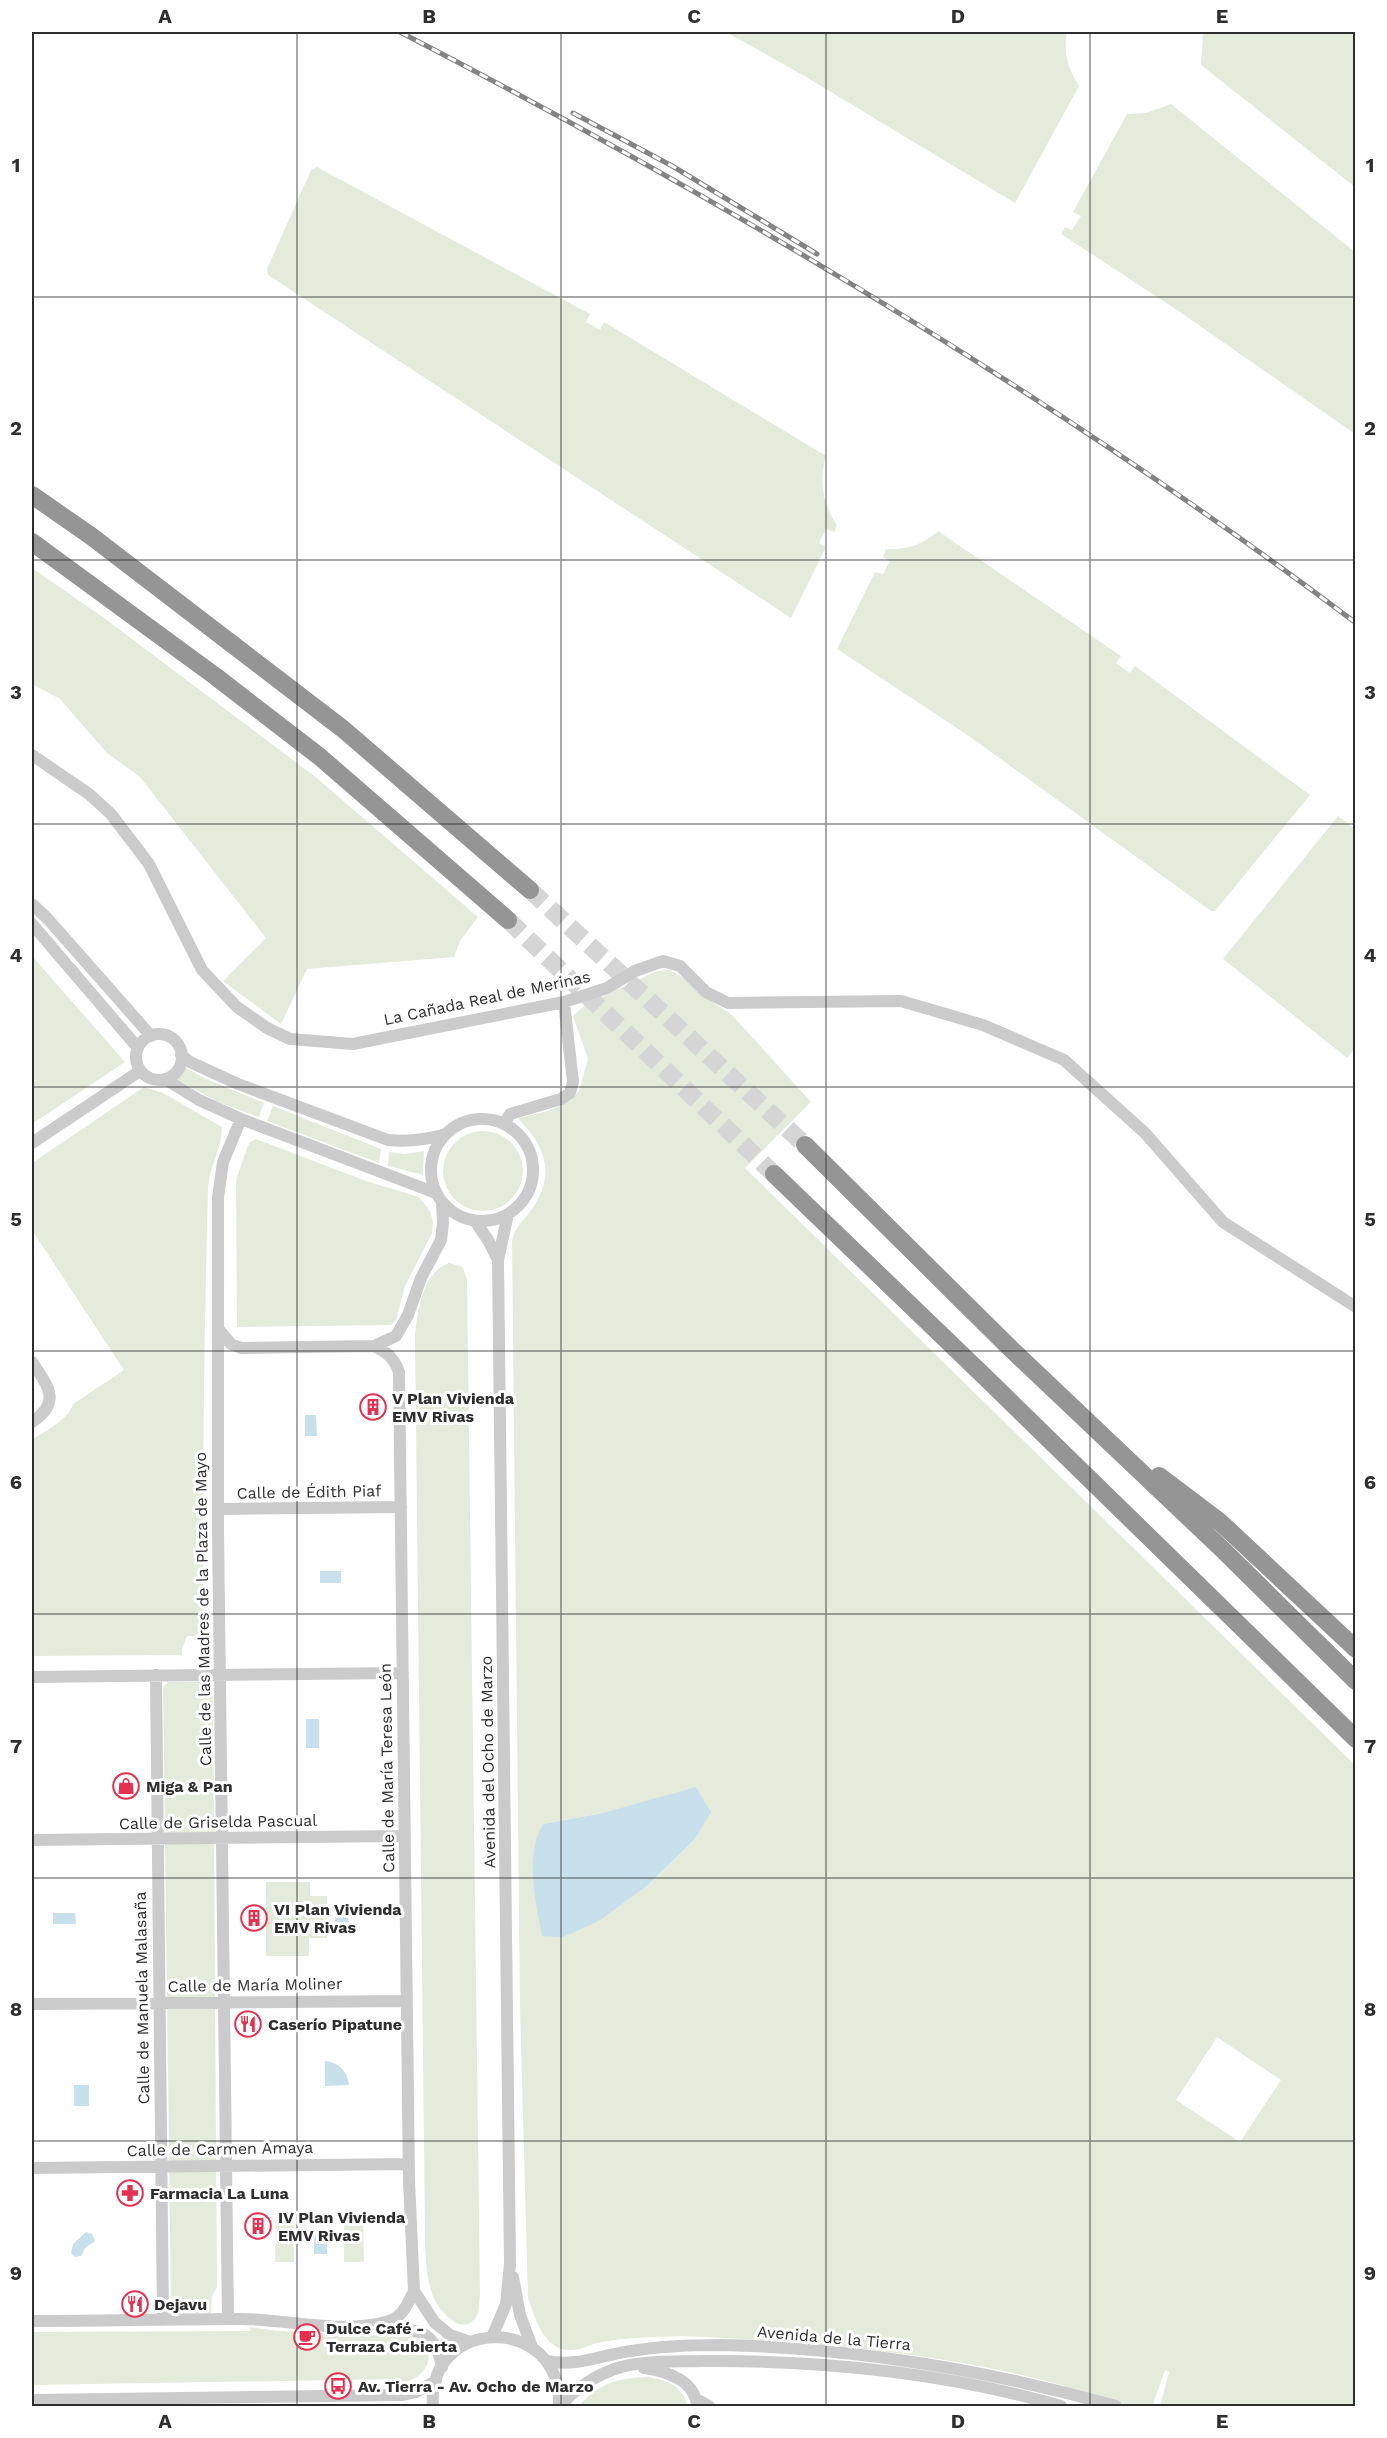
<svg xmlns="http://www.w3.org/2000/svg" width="1387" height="2438" font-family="'Work Sans',sans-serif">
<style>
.green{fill:#e5ebdb;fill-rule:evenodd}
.water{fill:#c7e0eb}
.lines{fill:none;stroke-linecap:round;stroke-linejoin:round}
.highway-tunnel{stroke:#d5d5d5;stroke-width:18;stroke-dasharray:18 9;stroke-linecap:butt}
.minor{stroke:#cbcbcb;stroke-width:12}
.highway{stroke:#959595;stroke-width:18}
.rail-casing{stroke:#838383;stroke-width:5}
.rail{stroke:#fff;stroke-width:3;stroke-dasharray:9;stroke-linecap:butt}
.grid{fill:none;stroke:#2e2e2e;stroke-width:1.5;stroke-opacity:0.55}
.labels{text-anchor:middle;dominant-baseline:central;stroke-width:6;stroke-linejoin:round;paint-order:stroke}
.street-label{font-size:16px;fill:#2e2e2e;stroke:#fff}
.poi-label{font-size:16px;font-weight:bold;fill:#2e2e2e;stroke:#fff;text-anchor:start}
.neatline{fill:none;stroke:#2e2e2e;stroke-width:2}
.grid-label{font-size:20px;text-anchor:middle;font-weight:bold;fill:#2e2e2e}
</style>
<rect width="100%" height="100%" fill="#fff"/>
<path class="green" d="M726 32H1067C1063 52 1068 69 1079 86L1015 203 801 74Z
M1203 32H1355V187L1201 65Z
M1171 104 1355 252V434L1177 310 1061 234 1065 227 1072 230 1081 216 1073 212 1127 114 1146 113Z
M317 167 590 314 586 322 600 330 604 322 826 456C819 481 822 503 837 525L834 532 826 529 819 543 826 547 791 618 268 275 267 269 311 170Z
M938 531 1121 656 1116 663 1130 673 1135 666 1310 795 1215 911H1211L966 734 837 649 875 572 883 574 890 561 883 557 886 549C907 550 922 545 938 531Z
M32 568 104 618 318 779 478 917 460 941 454 957 307 969 281 1024 223 981 266 938 140 777 107 753 60 699 32 684Z
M1338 816 1356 830V1047L1347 1058 1223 959Z
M32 956 125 1062 32 1124Z
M670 970 687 980 698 992 732 1015 811 1102 745 1168 1355 1765V2406H1160L1169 2372 1165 2370 1153 2404C1130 2411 1101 2396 1079 2390 987 2363 891 2350 797 2343 749 2340 699 2334 651 2337 635 2338 617 2339 602 2342 590 2344 579 2352 566 2350 542 2346 535 2317 528 2298L520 2007 512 1241C516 1224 525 1220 534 1206 556 1171 544 1146 518 1118L548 1111 571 1100 579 1091 588 1059 573 1016 585 1005 657 971ZM710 1812 695 1839 647 1886 599 1921 542 1936 533 1857 543 1824 603 1813ZM1217 2037 1281 2080 1240 2142 1176 2100Z
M186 1068 204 1078 264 1103 259 1117 218 1102 177 1080Z
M144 1087 163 1093 222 1127C222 1149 209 1167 208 1189 204 1338 202 1487 204 1636H187L182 1648V1655L32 1656V1440C45 1431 68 1420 73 1404L124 1370 32 1230V1163Z
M273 1106 381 1149 379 1163 267 1121Z
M443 1171a40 40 0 1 1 80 0a40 40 0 1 1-80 0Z
M256 1139 366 1181 419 1197 430 1211 433 1222 432 1233 405 1286 396 1320 391 1325 237 1327 236 1180 247 1148 250 1142Z
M424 1151 423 1175 388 1166 389 1152 405 1154Z
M449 1263 463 1267 467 1280 480 2294C479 2301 480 2311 476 2317 463 2338 440 2311 434 2299 426 2279 425 2255 425 2234L415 1335C418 1310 422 1273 449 1263Z
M168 1682H208L213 1688 217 2287 212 2296 211 2313H177L173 2312 171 2307 163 1688Z
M266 1882H310V1896H327V1938H309V1956H266Z
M276 2216H293L294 2262H275Z
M344 2216H363L364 2262H344Z
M250 2327 278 2331 415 2337C441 2351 426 2381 401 2382V2379L32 2385V2332L250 2331Z
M647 2377C668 2380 682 2386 688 2406H579C598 2383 619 2378 647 2377Z"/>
<path class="water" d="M305 1415H316L317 1436H305Z
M320 1571H341V1583H320Z
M306 1719H319V1748H306Z
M696 1787 711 1812 695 1839 647 1886 599 1921 563 1937 542 1936C536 1902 524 1856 543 1824L603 1813Z
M335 1908H348L349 1932 335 1933Z
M53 1913H75L76 1924H53Z
M325 2061C338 2062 348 2071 349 2085L325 2086Z
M74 2085H89V2106H74Z
M86 2232 92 2234 95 2241 85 2248 81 2256 75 2257 71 2253 73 2244Z
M314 2232H327V2254H314Z"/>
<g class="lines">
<path class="highway-tunnel" d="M530 890 805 1145
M508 920 774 1174"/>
<path class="minor" d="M32 755 89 794 111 814 149 864 202 970 237 1007 267 1028 290 1039 353 1044 564 1002 607 988 635 971 663 961 680 966 706 992 728 1003 901 1001 983 1025 1064 1060 1145 1133 1223 1222 1356 1307
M32 904 47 918 151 1036
M32 924 138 1048
M136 1057a23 23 0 1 1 46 0a23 23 0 1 1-46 0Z
M181 1055 190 1062 238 1084 388 1140C409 1142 426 1140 446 1134
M165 1079 199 1100 241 1119 436 1193
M431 1170a51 51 0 1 1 102 0a51 51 0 1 1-102 0Z
M504 1124 510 1114 561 1099 570 1093 573 1082 564 1002
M32 1143 140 1071
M475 1221 488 1240 498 1260
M219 1330 231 1344 241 1348 374 1346 396 1336 408 1315 421 1278 441 1240 443 1223 442 1203
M374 1346C387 1352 394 1358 399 1372L409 2181 414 2291 435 2323 450 2335 470 2342
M32 1362C48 1386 62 1402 32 1422
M219 1509 401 1507
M156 1675 163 2320
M32 1677 403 1673
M32 1840 404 1836
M32 2004 406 2001
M32 2168 409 2164
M513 2277 520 2315 532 2347
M228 2319 218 1530V1197L223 1162 241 1119
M32 2321C102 2321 172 2319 242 2319 285 2319 348 2335 389 2321 404 2316 407 2304 414 2291
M379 2327C414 2332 434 2324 442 2367
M492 2337 506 2304 510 2264 498 1260 508 1214
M547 2361C579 2367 600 2355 631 2351 661 2346 692 2345 722 2345 856 2348 987 2370 1116 2406
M644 2368C666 2371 695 2380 697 2406
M696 2399 709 2406
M32 2400 403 2395 416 2392 436 2381
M433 2406C426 2317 562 2312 559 2406
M560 2406C573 2391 593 2377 612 2370 639 2360 673 2362 702 2361 821 2360 947 2373 1061 2406"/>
<path class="highway" d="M32 495 91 536 343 729 530 890
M32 542 215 676 320 757 508 920
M805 1145 1008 1346 1222 1549 1356 1681
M774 1174 984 1376 1356 1739
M1159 1476 1220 1522 1356 1649"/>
<g class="rail-casing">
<path id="rail" d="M400 32C732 204 1057 398 1356 623
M573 113 674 167 817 254"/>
</g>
<use href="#rail" class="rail"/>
</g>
<path class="grid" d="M297 32V2406M561 32V2406M826 32V2406M1090 32V2406M32 297H1356M32 560H1356M32 824H1356M32 1087H1356M32 1351H1356M32 1614H1356M32 1878H1356M32 2141H1356"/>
<defs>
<g id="building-ring" transform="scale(1.35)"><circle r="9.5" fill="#fff" stroke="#e4314f" stroke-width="1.5"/><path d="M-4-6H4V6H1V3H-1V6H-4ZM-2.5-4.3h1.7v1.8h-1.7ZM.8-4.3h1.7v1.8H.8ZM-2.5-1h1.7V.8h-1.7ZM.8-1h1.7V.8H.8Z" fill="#e4314f"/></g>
<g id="shop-ring" transform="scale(1.35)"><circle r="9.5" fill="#fff" stroke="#e4314f" stroke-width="1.5"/><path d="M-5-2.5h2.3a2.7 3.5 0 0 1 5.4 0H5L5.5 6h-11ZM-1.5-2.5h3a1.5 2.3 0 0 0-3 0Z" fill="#e4314f"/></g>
<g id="restaurant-ring" transform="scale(1.35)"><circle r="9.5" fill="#fff" stroke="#e4314f" stroke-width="1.5"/><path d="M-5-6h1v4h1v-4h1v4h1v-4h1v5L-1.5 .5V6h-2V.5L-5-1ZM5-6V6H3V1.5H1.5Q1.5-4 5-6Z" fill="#e4314f"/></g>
<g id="pharmacy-ring" transform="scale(1.35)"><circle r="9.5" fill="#fff" stroke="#e4314f" stroke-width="1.5"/><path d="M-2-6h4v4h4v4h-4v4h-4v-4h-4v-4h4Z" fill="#e4314f"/></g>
<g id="cafe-ring" transform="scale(1.35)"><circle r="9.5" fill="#fff" stroke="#e4314f" stroke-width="1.5"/><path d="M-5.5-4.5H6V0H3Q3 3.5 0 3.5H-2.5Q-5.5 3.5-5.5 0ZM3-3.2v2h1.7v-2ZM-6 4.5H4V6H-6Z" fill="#e4314f"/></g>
<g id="bus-ring" transform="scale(1.35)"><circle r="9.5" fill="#fff" stroke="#e4314f" stroke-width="1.5"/><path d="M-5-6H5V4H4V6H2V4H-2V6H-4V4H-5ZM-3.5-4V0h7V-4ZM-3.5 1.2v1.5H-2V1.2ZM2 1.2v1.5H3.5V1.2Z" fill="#e4314f"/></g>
</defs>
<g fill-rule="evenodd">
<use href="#building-ring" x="373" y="1407"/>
<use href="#shop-ring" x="126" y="1786"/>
<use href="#building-ring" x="254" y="1918"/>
<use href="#restaurant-ring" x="248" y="2024"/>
<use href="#pharmacy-ring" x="130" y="2193"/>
<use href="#building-ring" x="258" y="2226"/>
<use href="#restaurant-ring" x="135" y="2304"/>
<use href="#cafe-ring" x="307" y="2337"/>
<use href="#bus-ring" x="338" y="2386"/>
</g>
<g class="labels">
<g class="street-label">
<text transform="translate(487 998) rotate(-12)">La Cañada Real de Merinas</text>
<text transform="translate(309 1492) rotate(-1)">Calle de Édith Piaf</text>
<text transform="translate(203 1609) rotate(-91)">Calle de las Madres de la Plaza de Mayo</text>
<text transform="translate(488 1762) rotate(-91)">Avenida del Ocho de Marzo</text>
<text transform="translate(387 1768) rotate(-91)">Calle de María Teresa León</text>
<text transform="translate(218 1822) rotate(-1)">Calle de Griselda Pascual</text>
<text transform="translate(255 1985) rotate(-1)">Calle de María Moliner</text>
<text transform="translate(142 1998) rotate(-91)">Calle de Manuela Malasaña</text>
<text transform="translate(220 2149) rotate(-1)">Calle de Carmen Amaya</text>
<text transform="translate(834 2338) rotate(5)">Avenida de la Tierra</text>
</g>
<g class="poi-label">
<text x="392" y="1398">V Plan Vivienda<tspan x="392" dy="18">EMV Rivas</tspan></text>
<text x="146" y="1786">Miga &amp; Pan</text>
<text x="274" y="1909">VI Plan Vivienda<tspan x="274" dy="18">EMV Rivas</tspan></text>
<text x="268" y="2024">Caserío Pipatune</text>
<text x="150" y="2193">Farmacia La Luna</text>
<text x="278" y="2217">IV Plan Vivienda<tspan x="278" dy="18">EMV Rivas</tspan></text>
<text x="154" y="2304">Dejavu</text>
<text x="326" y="2328">Dulce Café -<tspan x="326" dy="18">Terraza Cubierta</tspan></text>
<text x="358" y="2386">Av. Tierra - Av. Ocho de Marzo</text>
</g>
</g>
<rect width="1387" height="2438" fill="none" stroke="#ffffff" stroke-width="66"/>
<rect x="33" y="33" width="1321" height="2372" class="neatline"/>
<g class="grid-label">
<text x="165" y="23">A</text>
<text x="429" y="23">B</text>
<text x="694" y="23">C</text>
<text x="958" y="23">D</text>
<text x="1222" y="23">E</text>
<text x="16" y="172">1</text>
<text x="1370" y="172">1</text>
<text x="16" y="435">2</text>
<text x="1370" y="435">2</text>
<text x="16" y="699">3</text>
<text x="1370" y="699">3</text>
<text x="16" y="962">4</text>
<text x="1370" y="962">4</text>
<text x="16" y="1226">5</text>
<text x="1370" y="1226">5</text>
<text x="16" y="1489">6</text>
<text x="1370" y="1489">6</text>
<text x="16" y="1753">7</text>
<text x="1370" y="1753">7</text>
<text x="16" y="2016">8</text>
<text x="1370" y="2016">8</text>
<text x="16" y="2280">9</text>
<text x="1370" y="2280">9</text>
<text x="165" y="2428">A</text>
<text x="429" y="2428">B</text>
<text x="694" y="2428">C</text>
<text x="958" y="2428">D</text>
<text x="1222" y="2428">E</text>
</g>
</svg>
